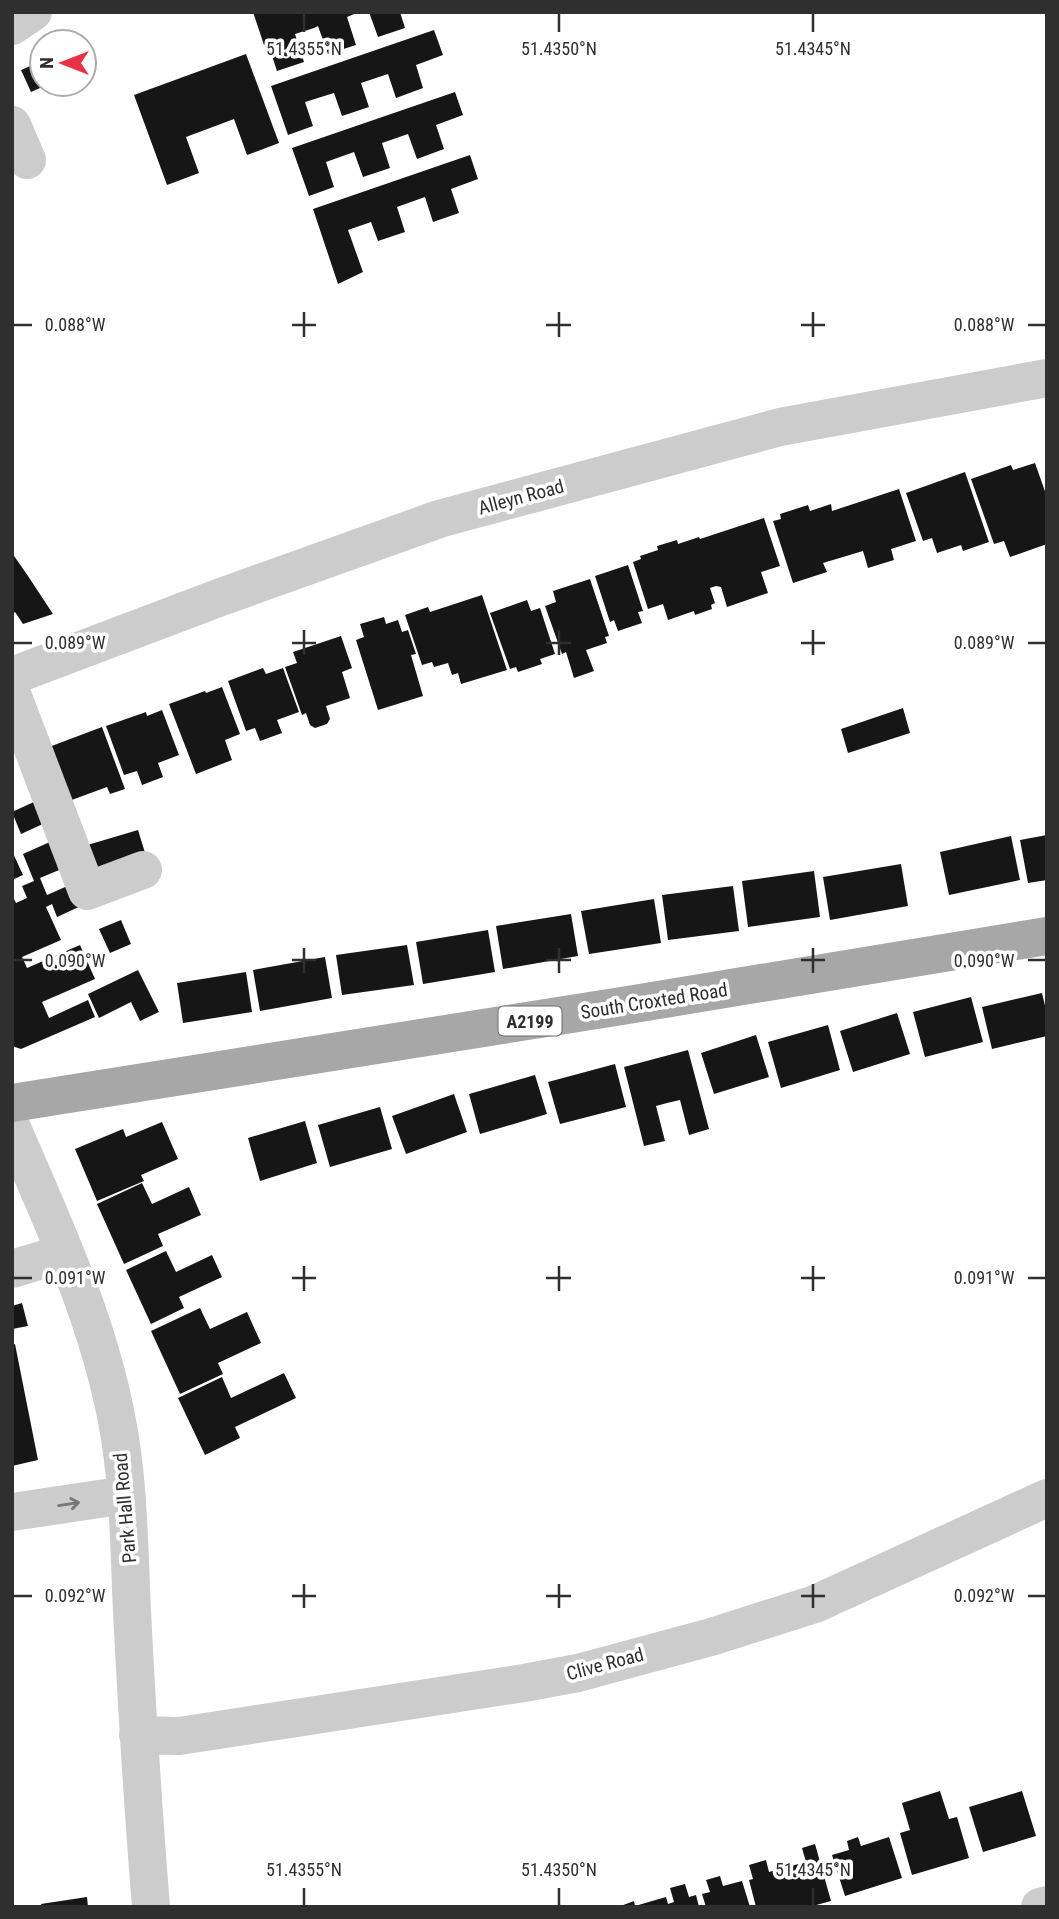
<svg xmlns="http://www.w3.org/2000/svg" width="1059" height="1919" font-family="'Roboto Condensed',sans-serif">
<style>
.building{fill:#161616}
.lines{fill:none;stroke-linecap:round;stroke-linejoin:round}
.minor{stroke:#ccc;stroke-width:38}
.major{stroke:#a7a7a7;stroke-width:38}
.oneway{stroke:#767676}
.ticks{fill:none;stroke:#2f2f2f;stroke-width:2.5}
.labels{text-anchor:middle;dominant-baseline:central;stroke-width:7;stroke-linejoin:round;paint-order:stroke}
.shield{fill:#fff;stroke:#6d6d6d;stroke-width:2}
.shield-label{font-size:18px;font-weight:bold;fill:#2f2f2f}
.street-label{font-size:19px;fill:#2f2f2f;stroke:#fff}
.ticks-label{font-size:18px;text-anchor:middle;fill:#2f2f2f;stroke:#fff;stroke-width:7;stroke-linejoin:round;paint-order:stroke}
</style>
<rect width="100%" height="100%" fill="#fff"/>
<path class="building" d="M253 12H359L347 17 356 45 328 54 318 26 314 28 295 34 304 62 277 71 268 44 264 45Z
M369 12H400L405 28 378 37Z
M434 30 443 55 416 65 423 88 396 98 388 74 361 83 369 107 342 116 334 93 305 102 313 126 288 135 271 86Z
M246 54 279 143 247 155 234 119 186 137 199 173 167 185 134 95Z
M42 61V84H49L31 92 21 70Z
M455 92 463 115 436 125 444 149 417 159 408 134 382 143 390 168 363 177 354 152 326 162 334 187 309 196 292 148Z
M470 155 478 179 451 189 459 213 433 222 425 197 397 207 405 232 378 241 371 222 348 230 363 272 338 284 313 209Z
M1035 463 1047 497V544L1010 557 1004 541 994 544 971 479 1011 465 1013 470Z
M965 472 989 542 963 551 961 545 937 553 932 538 923 541 906 493Z
M899 489 916 541 891 549 894 560 868 568 863 551 823 563 827 572 793 583 773 521 781 519 780 514 808 505 810 511 831 504 832 511Z
M764 518 780 566 761 572 768 593 727 607 721 587 716 586 710 588 715 603 711 605 712 609 695 615 694 611 668 620 663 604 648 609 633 562 641 559 640 556 658 550 657 546 677 540 678 544 699 537 700 539Z
M12 553 28 576 53 614 23 624 15 612 12 614Z
M628 565 643 611 638 612 642 623 618 631 614 620 610 622 595 576Z
M590 579 609 636 605 637 607 643 586 650 594 671 574 678 566 652 562 654 545 606 556 602 553 591Z
M482 595 507 670 461 684 458 673 452 675 448 663 434 667 432 662 422 665 405 615 428 607 430 612Z
M527 600 531 611 540 608 555 654 540 659 542 664 518 672 516 667 510 669 490 613Z
M384 617 386 624 398 620 402 632 408 630 416 654 411 655 423 696 378 710 356 640 364 637 360 624Z
M341 636 352 668 342 672 350 698 326 706 330 719 327 724 315 728 310 725 306 713 302 715 285 667 297 663 293 652Z
M263 668 266 674 283 668 299 712 277 720 282 733 260 741 255 728 246 731 228 681Z
M222 687 240 734 225 740 232 760 196 774 169 704 205 691 206 693Z
M903 708 910 733 848 753 841 729Z
M162 710 179 755 158 763 163 777 142 785 137 771 124 775 106 726 146 712 147 716Z
M102 727 125 789 110 794 107 787 69 801 49 747Z
M36 801 45 823 21 834 12 812Z
M138 830 146 856 92 872 84 846Z
M1047 835V880L1028 883 1020 840Z
M1011 836 1020 880 949 895 940 852Z
M52 841 64 868 40 878 47 895 72 884 81 906 57 917 52 904 46 907 61 940 22 957 27 968 80 945 95 979 42 1002 49 1018 88 1000 95 1017 21 1049 12 1046V895L16 903 27 898 22 886 34 881 23 854Z
M12 851 23 875 12 880Z
M901 864 908 906 830 920 823 877Z
M814 871 820 917 748 927 742 881Z
M733 886 739 931 668 940 662 895Z
M654 899 661 943 589 954 581 911Z
M571 914 578 956 503 969 496 926Z
M121 920 131 944 110 953 99 929Z
M488 930 495 972 423 984 416 942Z
M407 945 414 985 342 995 336 955Z
M325 957 332 998 260 1011 253 970Z
M138 970 159 1012 140 1021 131 1002 99 1018 88 994Z
M246 972 252 1012 183 1023 177 983Z
M1042 993 1047 1014V1036L992 1049 982 1007Z
M971 997 983 1042 925 1057 913 1012Z
M897 1013 910 1054 853 1072 840 1031Z
M828 1025 840 1070 781 1088 768 1042Z
M756 1035 769 1077 714 1094 701 1053Z
M688 1050 709 1129 689 1135 680 1100 667 1103 656 1106 665 1141 644 1146 624 1067Z
M615 1064 626 1107 560 1124 548 1082Z
M535 1075 547 1114 480 1134 469 1094Z
M454 1094 467 1132 406 1154 392 1116Z
M380 1107 392 1149 330 1167 318 1125Z
M305 1121 317 1163 260 1181 248 1138Z
M162 1122 178 1159 141 1175 144 1181 97 1201 75 1149 123 1129 126 1137Z
M142 1183 152 1204 189 1187 201 1215 158 1234 163 1246 124 1264 97 1204Z
M166 1251 176 1272 212 1255 222 1277 179 1297 184 1308 151 1324 126 1270Z
M22 1303 28 1326 12 1329V1306Z
M200 1308 210 1329 247 1312 261 1343 218 1363 223 1374 180 1394 151 1331Z
M15 1344 38 1460 12 1466V1345Z
M284 1373 296 1398 235 1427 240 1438 205 1455 178 1398 222 1377 231 1398Z
M940 1791 949 1819 957 1817 969 1858 912 1875 900 1833 910 1830 902 1803Z
M1022 1791 1036 1836 983 1852 969 1807Z
M858 1837 861 1846 889 1837 902 1878 845 1896 832 1855 849 1850 847 1841Z
M815 1844 831 1901 809 1907H756L749 1880 753 1879 749 1865 766 1860 769 1872 806 1862 802 1848Z
M720 1876 723 1886 742 1881 750 1907H706L702 1894 710 1892 706 1880Z
M685 1884 689 1897 696 1895 699 1907H618L634 1901 635 1906 666 1897 668 1904 674 1902 670 1888Z
M87 1897 88 1907H42L41 1904Z"/>
<g class="lines">
<path class="minor" d="M12 26 33 12
M12 125 27 160
M12 676 221 597 439 519 780 427 1047 378
M12 694 87 891 143 870
M12 1128C53 1223 98 1319 117 1421 129 1483 129 1548 132 1611 137 1710 143 1808 151 1907
M12 1269 65 1253
M12 1512 126 1495
M138 1735 179 1736 524 1683 578 1673 711 1637 815 1604 1047 1498
M1040 1907 1047 1905"/>
<path class="major" d="M12 1103 628 1005 1047 936"/>
</g>
<defs><path id="oneway-shaft" d="M-6 0H5M1.5-3L5.5 0L1.5 3" fill="none" stroke-width="1.6" stroke-linecap="round" stroke-linejoin="round" transform="scale(1.75)"/></defs>
<use class="oneway" href="#oneway-shaft" transform="translate(69 1504) rotate(-9)"/>
<path class="ticks" d="M304 14V32M559 14V32M813 14V32M304 312V337M559 312V337M813 312V337M14 325H32M292 325H316M546 325H571M801 325H825M1028 325H1045M304 630V655M559 630V655M813 630V655M14 643H32M292 643H316M546 643H571M801 643H825M1028 643H1045M304 948V973M559 948V973M813 948V973M14 960H32M292 960H316M546 960H571M801 960H825M1028 960H1045M304 1266V1291M559 1266V1291M813 1266V1291M14 1278H32M292 1278H316M546 1278H571M801 1278H825M1028 1278H1045M304 1584V1608M559 1584V1608M813 1584V1608M14 1596H32M292 1596H316M546 1596H571M801 1596H825M1028 1596H1045M304 1888V1905M559 1888V1905M813 1888V1905"/>
<g class="labels">
<rect class="shield" x="498.5" y="1006.5" width="63" height="29" rx="5"/>
<g class="shield-label">
<text x="530" y="1021">A2199</text>
</g>
<g class="street-label">
<text transform="translate(521 497) rotate(-15)">Alleyn Road</text>
<text transform="translate(654 1001) rotate(-9)">South Croxted Road</text>
<text transform="translate(125 1508) rotate(-95)">Park Hall Road</text>
<text transform="translate(605 1664) rotate(-15)">Clive Road</text>
</g>
</g>
<g class="ticks-label">
<text x="304" y="55">51.4355°N</text>
<text x="559" y="55">51.4350°N</text>
<text x="813" y="55">51.4345°N</text>
<text x="984" y="331">0.088°W</text>
<text x="75" y="331">0.088°W</text>
<text x="984" y="649">0.089°W</text>
<text x="75" y="649">0.089°W</text>
<text x="75" y="967">0.090°W</text>
<text x="984" y="967">0.090°W</text>
<text x="75" y="1284">0.091°W</text>
<text x="984" y="1284">0.091°W</text>
<text x="75" y="1602">0.092°W</text>
<text x="984" y="1602">0.092°W</text>
<text x="304" y="1876">51.4355°N</text>
<text x="559" y="1876">51.4350°N</text>
<text x="813" y="1876">51.4345°N</text>
</g>
<rect width="1059" height="1919" fill="none" stroke="#2f2f2f" stroke-width="28"/>
<g transform="translate(63 63) rotate(270)"><circle r="33" fill="#ffffff" stroke="#acacac" stroke-width="2"/>
<path d="M0-5L12 26L0 18L-12 26Z" fill="#e73144"/>
<text y="-10" font-size="19" font-weight="bold" text-anchor="middle" fill="#2f2f2f">N</text>
</g>
</svg>
